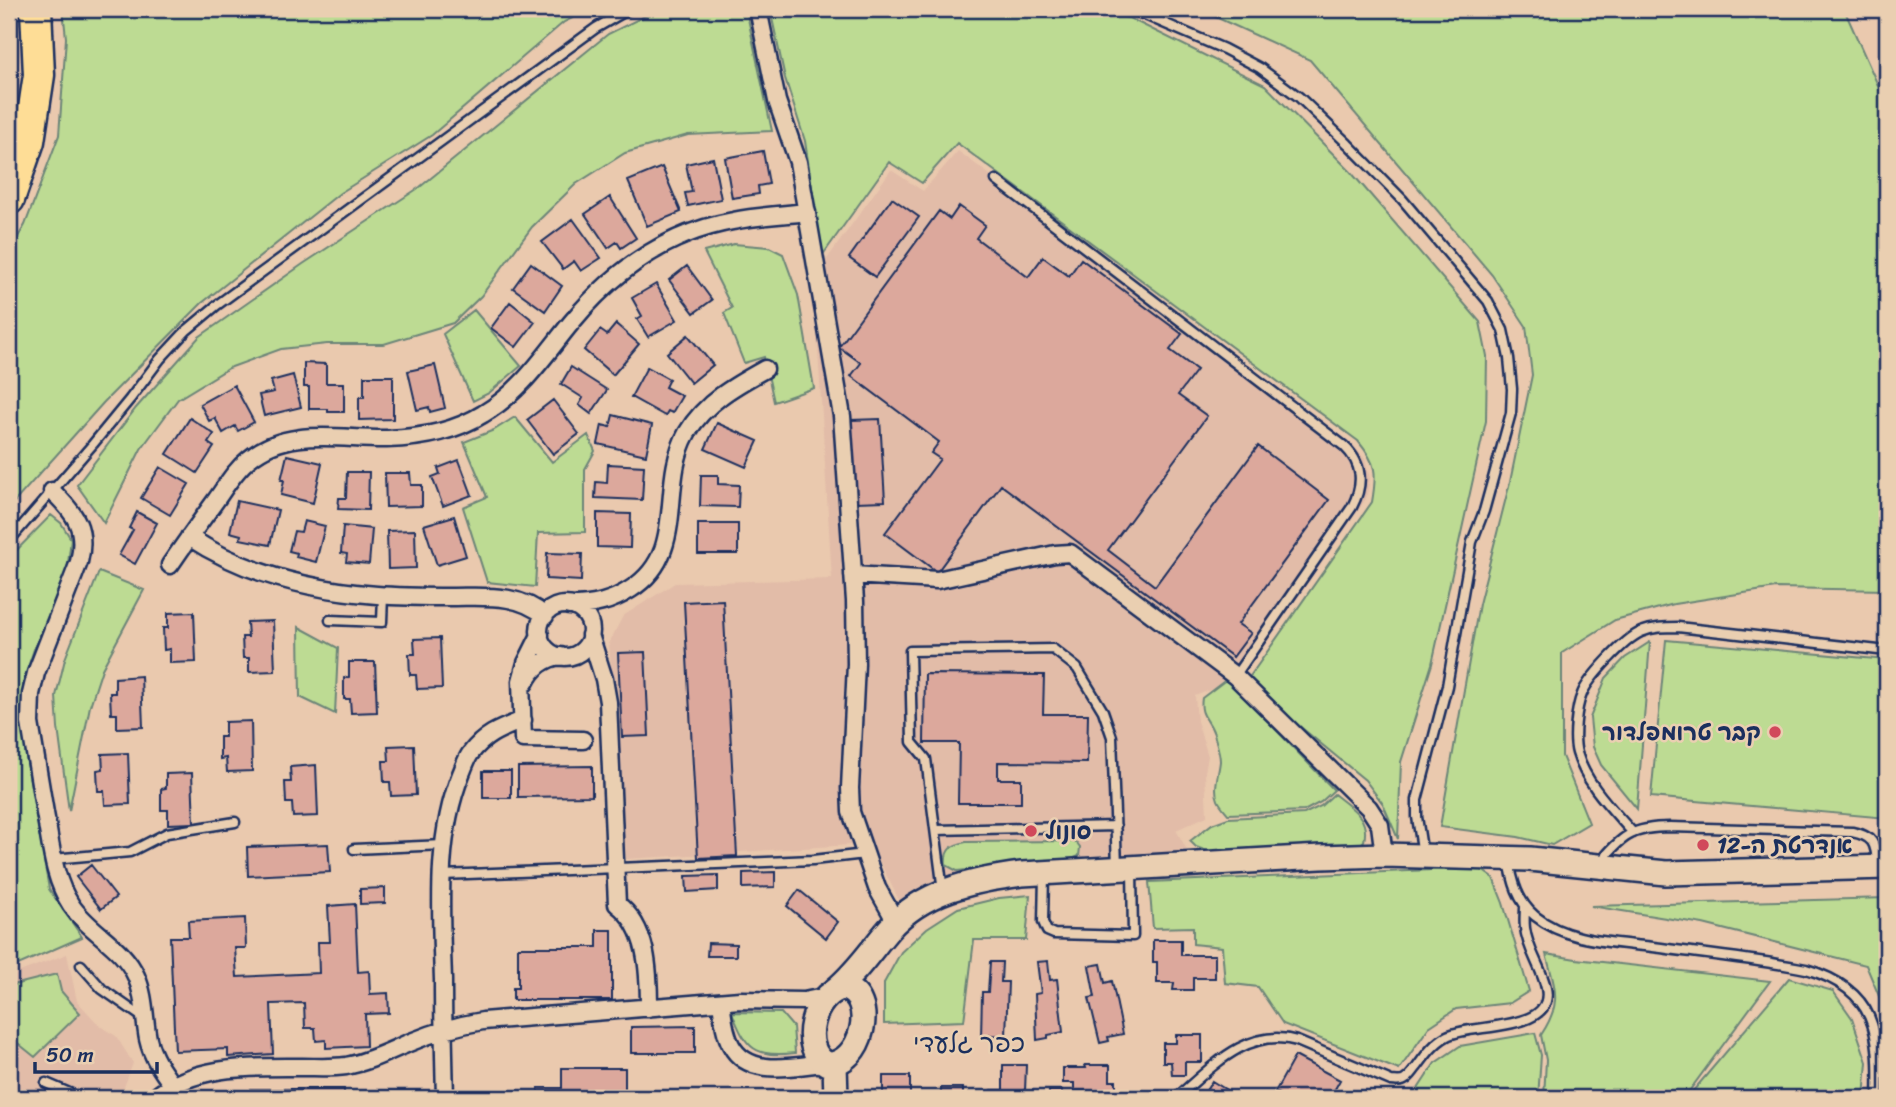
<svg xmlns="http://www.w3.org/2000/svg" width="1896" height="1107" font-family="Sriracha,'Playpen Sans Hebrew',sans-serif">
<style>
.built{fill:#e2bca8}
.green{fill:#bddb93;stroke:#6c8578;stroke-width:2}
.building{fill:#dca89c;stroke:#1b2f5e;stroke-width:2}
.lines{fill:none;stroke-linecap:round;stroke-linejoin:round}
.lane-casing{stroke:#1b2f5e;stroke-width:13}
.street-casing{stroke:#1b2f5e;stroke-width:21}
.secondary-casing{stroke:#1b2f5e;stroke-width:28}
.highway-casing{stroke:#1b2f5e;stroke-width:35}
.lane{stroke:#eacfb1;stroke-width:8}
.street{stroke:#eacfb1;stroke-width:16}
.secondary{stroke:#eacfb1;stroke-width:23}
.highway{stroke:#fedd96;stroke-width:30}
.poi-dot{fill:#d1495b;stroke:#eacfb1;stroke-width:2.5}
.labels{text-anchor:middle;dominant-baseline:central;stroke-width:5;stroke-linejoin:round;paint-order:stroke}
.poi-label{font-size:23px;font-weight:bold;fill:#1b2f5e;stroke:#eacfb1;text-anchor:start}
.quarter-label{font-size:26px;fill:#1b2f5e;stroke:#eacfb1}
</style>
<rect width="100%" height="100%" fill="#eac9ae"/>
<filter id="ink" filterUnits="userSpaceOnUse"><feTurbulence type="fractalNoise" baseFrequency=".0143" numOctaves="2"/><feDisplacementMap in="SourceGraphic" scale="14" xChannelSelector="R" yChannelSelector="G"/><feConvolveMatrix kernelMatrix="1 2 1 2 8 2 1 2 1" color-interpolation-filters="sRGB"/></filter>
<g filter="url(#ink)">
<path class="built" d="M958 151 1354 446 1365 459 1370 479 1366 499 1242 677 1195 696 1197 721 1208 756 1205 772 1207 816 1176 830 1187 850 1076 865 969 875 935 882 901 904 879 860 851 845 626 859 609 643 623 616 675 583 832 579 814 285 827 259 891 170 923 191Z
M67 954 77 1001 100 1026 116 1036 133 1063 120 1098H9V976Z"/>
<path class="green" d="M63 9H591L564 22 432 135 340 193 202 303 104 402 9 508V252L25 225 59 135 66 38Z
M659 9H746L772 131 688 135 625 153 576 184 532 227 481 296 453 323 384 344H327L281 349 229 368 178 399 141 449 104 523 77 485 136 408 199 337 303 264 420 187 608 34Z
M770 9H1081L1129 18 1265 85 1350 171 1480 322 1487 356 1486 421 1432 664 1401 762 1398 839 1383 804 1365 780 1246 682 1372 502C1377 473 1377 464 1358 441L957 143 922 183 889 162 822 256 805 141 785 78Z
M1198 9H1844L1880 90 1887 96V590L1776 588 1674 604 1615 620 1562 653V756L1589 823 1552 845 1518 837 1440 827 1479 604 1510 482 1532 375 1526 326 1492 275 1310 60Z
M734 244 769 247 783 254 798 295 814 388 774 402 764 357 744 363 724 313 732 308 704 252Z
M474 310 521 366 489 393 473 401 443 334Z
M515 417 552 462 588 435 595 451 585 469V532L538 533 535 587 487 582 463 507 487 497 464 442 494 430Z
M51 515 61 523 71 539 67 571 35 646 23 683 26 757 49 889 82 937 9 969V558Z
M99 572 144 590 102 669 90 706 69 811 58 728 56 696 65 659Z
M299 627 338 648 335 714 300 697Z
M1666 640 1887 660V818L1651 797Z
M1650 642 1637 809 1601 765 1593 747 1590 718 1606 678 1625 658Z
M1227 679 1334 790 1321 802 1304 811 1228 814C1225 810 1220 805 1218 800 1213 788 1219 773 1220 761 1220 752 1216 742 1214 734 1209 718 1199 717 1202 698Z
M1334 794C1351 808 1370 817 1364 841L1357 847 1210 852 1196 847 1190 841 1212 824 1228 818 1304 814 1321 806Z
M1070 841 1077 843 1080 847 1079 856 1072 859 957 871 946 865C944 849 952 845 966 842Z
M1479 868 1493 878 1503 903 1529 991 1510 1003 1456 1009 1429 1027 1399 1070 1283 1024 1258 987 1225 983 1222 947 1193 944V927L1153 928 1149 882Z
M1030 895 1026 940H974L964 1021 884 1024V983L901 952 927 928 958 908 999 898Z
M1887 898V1015L1866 965 1703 924 1591 906Z
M1546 954 1576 959 1770 981 1684 1098H1544L1546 1060 1541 1035C1563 1002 1555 989 1546 954Z
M57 974 61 991 80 1013 35 1057 9 1036V986Z
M1789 978 1833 991 1852 1018 1867 1062 1864 1098H1687Z
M732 1012 781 1013 793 1027 795 1053C755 1058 746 1049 732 1012Z
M1535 1033 1541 1055 1538 1098H1412L1435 1063 1460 1046Z"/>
<path class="building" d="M763 151 769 184 758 186 759 194 732 198 725 158Z
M713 158 721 199 688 206 685 193 692 192 686 164Z
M662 167 681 212 647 226 628 181Z
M610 197 636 238 621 248 617 242 608 248 585 214Z
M892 198 919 217 875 277 849 258Z
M959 206 985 225 976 238 1028 277 1043 257 1069 276 1081 259 1182 334 1170 350 1197 370 1178 395 1207 416 1108 550 1155 586 1258 446 1329 500 1238 624 1251 633 1233 657 1001 485 937 572 885 533 940 459 931 453 939 442 851 376 861 363 839 347 939 211 950 219Z
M573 219 601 258 581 271 574 261 563 269 542 242Z
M531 263 562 286 545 311 513 288Z
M687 266 712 300 694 313 669 280Z
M656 284 677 320 648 337 637 319 642 316 632 298Z
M510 302 535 322 516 347 491 328Z
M616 324 639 344 613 375 584 350 600 330 607 335Z
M688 335 713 365 691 383 667 353Z
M304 363 326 364V383H344V412H328V409H309V387H304Z
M435 365 445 408 430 412 429 407 417 410 408 371Z
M571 367 607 390 591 414 579 405 583 398 561 384Z
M647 367 669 379 665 387 682 396 672 413 668 411 665 416 631 397Z
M293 375 301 407 264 416 259 395 274 392 271 381Z
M364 376H393V419L359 420V397H364Z
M234 385 254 422 238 431 235 426 223 433 215 418 209 421 200 404Z
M553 400 579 434 553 454 527 420Z
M613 415 652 425 646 455 598 444 602 425 610 427Z
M190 418 214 434 208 443 214 447 197 473 167 454Z
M880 419 885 501 855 502 851 420Z
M717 423 758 441 746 467 705 449Z
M287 455 322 463 313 503 281 495 284 480H281Z
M459 460 472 495 443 506 432 477 440 474 438 468Z
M608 464 644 466 642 500 595 498 596 482 607 483Z
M160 467 189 484 170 515 141 498Z
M347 472H369L368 510 338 509 339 498H346Z
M385 473H410L411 485H422V506L386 507Z
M701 475H718V484L739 485 738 507 700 506Z
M237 501 278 510 270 545 240 539 241 535 230 532Z
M137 512 157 523 135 564 119 555 133 530 129 528Z
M597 513 631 514 630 548 597 547Z
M454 516 466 556 437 565 424 525Z
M304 521 325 526 316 562 296 557 297 553 289 551 294 531 301 532Z
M698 524H738V554H698Z
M343 526 372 529 369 564 346 562 347 554 341 553Z
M415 530 416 568 388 569 387 531Z
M547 553 582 554 581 581 546 579Z
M723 600 737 856 698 858 684 602Z
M194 612 196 662 170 663V649L164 650 163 628H168V613Z
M273 621 275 671 249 672V658H243L242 637H248L247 622Z
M440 638 442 688 417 689 416 675H410L409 654H415L414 639Z
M645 652 649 736 622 737 618 653Z
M349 662H375L377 712 351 713 350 699H344V678L349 677Z
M925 674 1044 675 1043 714H1088L1087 763 998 762V779H1021V803H958L959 743H924Z
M141 676 143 727 117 728V714H111L110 693H115V678Z
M251 721 252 771 227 772 226 758 220 759V737H225V722Z
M414 745 416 795 391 796 390 782H384L383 761H389L388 746Z
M128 753 130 804 105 805 104 791H98L97 770 103 769 102 754Z
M316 765 318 816 293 817 292 803H286L285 782H291L290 767Z
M592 766V796L518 797V767Z
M483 771H511V798H483Z
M192 773 194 823 168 824V810H161V789L166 788V774Z
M328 844 330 872 248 876 247 847Z
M91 865 116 897 101 909 76 877Z
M775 872V887L743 888V873Z
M718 875V890L687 892 686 876Z
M385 888V903L360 904V889Z
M799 890 838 922 826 938 787 906Z
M355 904 358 972 369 971 370 994 388 993 389 1013 365 1014 366 1046 326 1048V1040L316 1041 315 1028H305L304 1003 271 1004 273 1054 228 1057V1049L175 1051 170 937H189L188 921 245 918 246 948H235L237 977 319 973 318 942H330L328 906Z
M597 930H612V1000H513V988H518V947H597Z
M1153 940H1181V955H1215V978H1193V990H1173L1174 983H1157V962H1153Z
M708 943 736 944V956H707Z
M1048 961 1050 980 1057 979 1063 1032 1048 1035V1038L1037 1040 1035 994 1041 993 1037 962Z
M990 962H1002L1001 982H1008L1006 1036 990 1035V1039L981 1038 982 992H988Z
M1101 964 1105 983 1112 981 1123 1034 1108 1037 1109 1041 1100 1043 1089 998 1095 997 1089 966Z
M695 1026V1053H631V1027Z
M1176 1035H1202V1062H1185V1075H1172L1171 1062H1163V1043H1176Z
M1295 1056 1340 1080 1330 1098H1286L1275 1092Z
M1003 1065H1026L1025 1091H1021V1098H991L992 1090H1003Z
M1085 1065H1110V1081H1116V1095H1102V1091H1074V1083H1063V1068H1086Z
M562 1068H625V1098H538V1088H562Z
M883 1076H910V1098H883Z
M1212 1081 1233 1094 1230 1098H1196L1200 1091 1204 1094Z
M941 1088H963V1098H941Z
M251 1089H344V1098H251Z
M1049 1091H1062V1098H1049Z
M661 1096H701V1098H661Z"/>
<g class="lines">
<g class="lane-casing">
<path id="lane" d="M1131 9 1224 49 1260 68 1299 97 1348 144 1402 199 1488 301 1503 330 1509 358 1512 389 1511 413 1484 511 1472 542 1447 686 1417 800V817L1423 855
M996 180 1344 446C1363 464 1364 484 1352 507L1235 676
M9 541 93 444 130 399 160 359 186 331 217 305 596 28 629 9
M330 620 382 622 383 595
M936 830 1116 826
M1633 833C1612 809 1586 784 1577 753 1573 739 1576 708 1582 694 1588 678 1625 639 1641 632 1653 627 1665 627 1678 627L1887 651
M354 849 444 845
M53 859 130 852 167 833 235 822
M1509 859C1512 881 1518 902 1535 916 1567 942 1614 942 1653 947 1704 954 1756 959 1806 969 1877 990 1880 1033 1878 1098
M1599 864C1621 836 1633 827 1670 827L1852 832C1873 836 1876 843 1877 864
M442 875 813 860 865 854
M1044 875 1043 922 1047 931 1054 934 1133 936 1132 869
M943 891 926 759 912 742 910 651 1053 649 1077 668 1103 711 1112 737 1117 865
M81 965 102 989 145 1019
M46 1083 81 1098
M379 1097H518
M1176 1098C1210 1069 1248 1026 1297 1041L1391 1081C1396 1081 1402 1083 1406 1079 1410 1077 1414 1070 1417 1067 1425 1056 1434 1043 1447 1036 1471 1023 1556 1033 1546 988 1542 968 1527 949 1525 928 1524 921 1525 913 1525 906"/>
</g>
<g class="street-casing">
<path id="street" d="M758 9 777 101 798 162 842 416 855 601 856 664 850 788 851 812 877 888 896 922
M52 491C76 514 87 529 79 562L36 673 31 694 30 723C35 753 40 783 45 813 51 844 53 878 71 905 89 932 123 946 136 976 145 996 144 1018 148 1039 152 1057 162 1071 173 1086
M189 537C245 574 311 590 377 595 402 597 427 597 453 597 485 597 519 593 545 616
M170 565C185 543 200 522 216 500 226 486 235 470 249 459 288 426 341 440 387 439 421 438 454 432 483 414 521 392 544 356 571 323 613 272 666 233 733 221 757 216 782 215 807 212
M853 575 937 580 1055 554 1070 553 1235 676 1369 808 1380 825 1384 855
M539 631a26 26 0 1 1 52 0a26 26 0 1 1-52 0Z
M569 606C593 606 611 602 631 589 689 552 658 485 687 433 705 402 736 385 765 369
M540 635 526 663 521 681 523 739 583 740
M590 635 604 679 608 702 617 904C648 927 649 972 649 1008
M525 683C533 667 544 658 561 656
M721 1002C723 1016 724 1032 731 1045 748 1078 794 1066 824 1063
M154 1098C195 1064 252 1067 303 1067 317 1067 332 1068 346 1066 369 1062 389 1051 411 1042 435 1032 458 1025 483 1021L740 1000 804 1001 828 996
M445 1098C444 1059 443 1020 443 980 441 913 435 838 461 774 464 767 466 760 470 754 485 734 500 729 523 720"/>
</g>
<g class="secondary-casing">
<path id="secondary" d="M843 988C879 996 862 1066 827 1064 798 1048 813 994 843 988Z
M835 990C857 972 871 950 889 929 922 891 974 880 1022 874L1321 857 1384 855 1530 859 1666 873 1887 867
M835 1064 836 1098"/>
</g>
<g class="highway-casing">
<path id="highway" d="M9 199 29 141 39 75 36 9"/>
</g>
<use href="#lane" class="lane"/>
<use href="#street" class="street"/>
<use href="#secondary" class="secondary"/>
<use href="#highway" class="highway"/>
</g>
</g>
<g class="poi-dot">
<circle cx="1775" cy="732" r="7"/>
<circle cx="1031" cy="831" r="7"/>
<circle cx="1703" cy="845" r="7"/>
</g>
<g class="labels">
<g class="poi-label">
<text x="1761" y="732" text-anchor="end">קבר טרומפלדור</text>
<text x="1045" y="831">סונול</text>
<text x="1717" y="845">אנדרטת ה-12</text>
</g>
<g class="quarter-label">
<text x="969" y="1043">כפר גלעדי</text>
</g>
</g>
<rect width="1896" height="1107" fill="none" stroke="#eacfb1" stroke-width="35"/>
<rect x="18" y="18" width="1861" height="1072" fill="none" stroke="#1b2f5e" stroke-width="2.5" filter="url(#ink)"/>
<path d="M35 1062v10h122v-10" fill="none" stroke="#1b2f5e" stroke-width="3.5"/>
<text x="46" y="1062" font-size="21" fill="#1b2f5e" stroke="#eacfb1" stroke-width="5" paint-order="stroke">50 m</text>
</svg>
